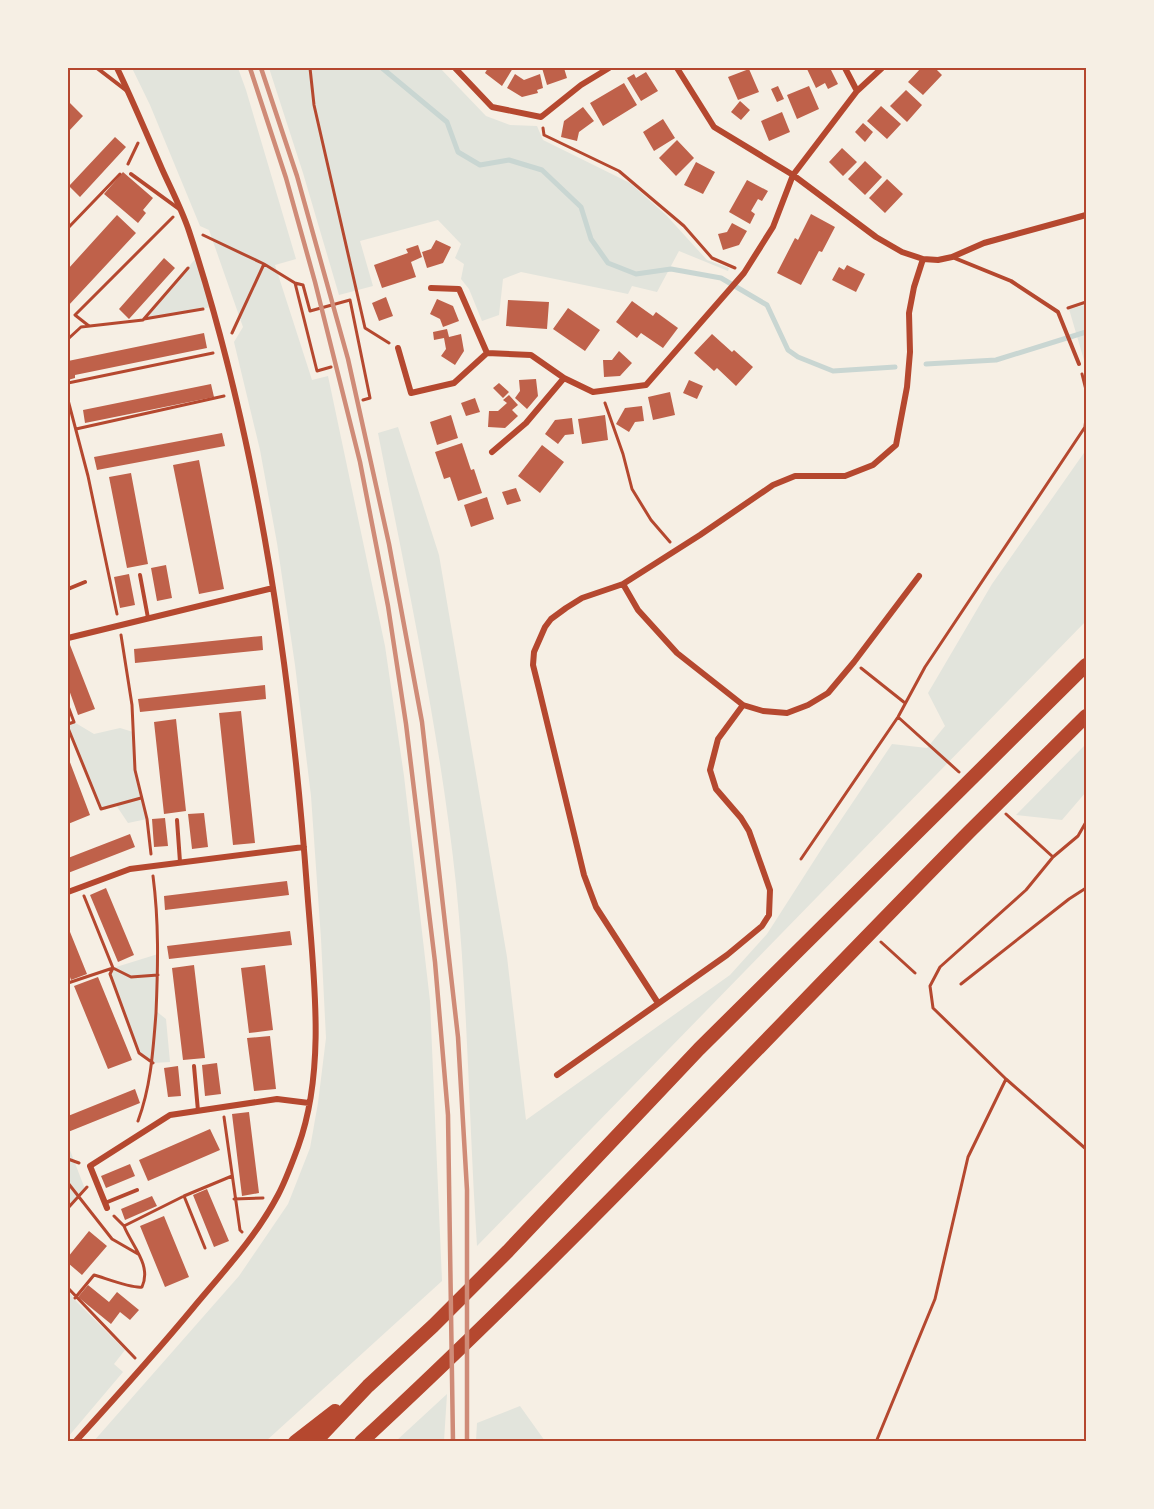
<svg xmlns="http://www.w3.org/2000/svg" width="1154" height="1509" font-family="'Golos Text',sans-serif">
<style>
.green{fill:#e2e4dc}
.lines{fill:none;stroke-linecap:round;stroke-linejoin:round}
.stream{stroke:#c9d6d2;stroke-width:5}
.building{fill:#bf614a}
.path{stroke:#b5482f;stroke-width:3}
.service{stroke:#b5482f;stroke-width:4}
.minor{stroke:#b5482f;stroke-width:6}
.motorway{stroke:#b5482f;stroke-width:14}
.rail{stroke:#cf8b77;stroke-width:4.5}
.neatline{fill:none;stroke:#b5482f;stroke-width:2}
</style>
<rect width="100%" height="100%" fill="#f6efe4"/>
<path class="green" d="M132 68H238L246 90 296 259 275 265 312 380 328 376 385 646 404 776 430 1001 442 1281 266 1441 93 1442 239 1276 288 1204 310 1148 318 1103 326 1038 321 939 311 796 295 665 277 543 260 450 234 342 243 327 209 230 200 226 150 105Z
M269 68H440L486 116 510 125 537 126 543 140 630 183 666 215 707 260 729 268 728 271 679 251 657 292 632 286 628 294 521 272 503 279 499 315 482 321 469 289 461 279 464 264 455 258 461 244 438 220 360 241 373 286 339 295 303 173Z
M197 257 211 307 143 320Z
M1086 305V367L1069 309Z
M398 427 439 555 507 957 526 1120 730 975 767 934 826 842 892 744 927 748 945 726 928 693 992 584 1086 450V621L477 1246C469 1125 468 1004 456 884 440 733 407 582 378 433Z
M74 722 94 734 120 728 133 732 135 770 147 819 128 823 116 805 101 809 68 728V724Z
M1086 744V792L1062 820 1016 815Z
M158 954 156 1011 166 1019 170 1062 153 1063 139 1053 110 974 113 968Z
M68 1145 85 1189 68 1211Z
M68 1290 74 1299 125 1350 114 1364 123 1372 68 1437Z
M447 1394 444 1441H396Z
M520 1406 545 1441H476L477 1423Z"/>
<g class="lines">
<path class="stream" d="M382 68 447 122 458 152 480 165 509 160 542 170 581 207 591 239 608 263 636 274 671 269 721 278 767 305 788 350 798 357 833 371 895 367
M926 364 996 360 1086 332"/>
</g>
<path class="building" d="M488 68H513L502 86 485 73Z
M542 68H564L567 78 547 85Z
M812 68H830L838 84 828 89 825 83 816 88 807 69Z
M921 68H935L942 75 923 95 908 82Z
M749 69 759 92 738 100 728 77Z
M646 72 658 91 641 101 627 78 634 74 636 78Z
M515 74 524 80 540 74 543 88 537 90 538 93 522 97 507 88Z
M624 83 637 105 603 126 590 103Z
M778 86 784 99 777 102 771 89Z
M809 86 819 109 797 119 787 95Z
M906 90 922 105 907 122 890 106Z
M68 101 83 116 68 132Z
M740 101 750 110 741 120 731 112Z
M881 106 901 124 887 139 867 121Z
M583 107 594 121 579 132 577 141 561 137 564 121Z
M782 112 790 132 769 141 761 121Z
M663 119 675 138 654 151 643 132Z
M863 123 873 132 865 142 855 132Z
M115 137 126 147 80 197 69 186Z
M677 140 694 158 676 176 659 158Z
M842 148 857 162 843 176 829 162Z
M865 161 882 177 865 195 848 179Z
M696 162 715 172 703 194 684 185Z
M123 172 153 198 143 210 146 213 138 223 104 194Z
M887 179 903 194 885 213 869 198Z
M747 180 768 191 762 201 758 199 751 211 755 214 750 224 729 212Z
M811 214 835 227 822 252 819 251 801 285 777 273 795 238 798 240Z
M117 215 136 233 68 306V269Z
M732 223 747 231 739 245 723 250 718 234 727 232Z
M436 240 451 247 443 263 427 268 422 252 431 249Z
M418 245 422 257 411 262 416 277 382 288 374 265 408 253 406 249Z
M164 258 175 268 129 319 119 309Z
M847 265 865 274 856 292 832 280 839 267 844 270Z
M386 297 393 316 379 321 372 303Z
M437 299 453 306 459 321 443 327 440 319 430 314Z
M508 300 549 302 547 329 506 326Z
M632 301 653 316 656 312 678 328 663 348 641 333 637 338 616 322Z
M568 308 600 330 585 351 553 329Z
M447 329 449 337 461 334 464 351 455 365 441 356 446 349 444 338 434 340 433 332Z
M204 333 207 348 75 375V378L68 380V361Z
M712 334 732 352 734 350 753 367 736 386 717 368 714 371 694 353Z
M619 351 632 363 620 376 604 377 603 360H612Z
M536 379 538 396 527 409 515 398 520 391 519 380Z
M689 380 703 386 697 399 683 393Z
M499 383 509 392 503 398 493 388Z
M211 384 214 397 85 423 83 410Z
M670 392 675 415 653 420 648 397Z
M509 395 518 405 512 410 518 416 505 428 488 427 489 411H498L507 403 503 400Z
M475 398 480 412 466 416 461 403Z
M642 406 644 421 635 422 629 432 616 424 625 408Z
M451 415 458 438 437 445 430 422Z
M605 415 608 440 582 444 578 419Z
M572 418 574 434 565 435 558 444 545 434 555 420Z
M222 433 225 446 97 470 94 457Z
M462 443 471 470 474 469 482 493 458 501 450 477 444 479 435 452Z
M542 445 564 462 540 493 518 476Z
M199 460 224 589 199 594 173 465Z
M131 473 148 564 127 568 109 477Z
M516 488 521 501 507 505 502 492Z
M487 497 494 519 471 527 464 505Z
M166 565 172 598 157 601 151 568Z
M129 574 135 605 120 608 114 577Z
M262 636 263 650 135 663 134 649Z
M70 645 95 709 78 715 68 687V646Z
M265 685 266 699 140 712 138 699Z
M241 711 255 843 233 845 219 713Z
M176 719 186 811 164 814 154 722Z
M68 757 90 815 68 824Z
M204 813 208 847 192 849 188 814Z
M165 818 168 846 154 847 152 819Z
M130 834 135 847 68 873V858Z
M287 881 289 895 165 910 164 896Z
M106 888 134 955 118 962 90 895Z
M68 927 87 974 71 980 68 971Z
M290 931 292 945 169 959 167 946Z
M194 965 205 1058 183 1060 172 968Z
M265 965 273 1030 249 1033 241 968Z
M98 977 132 1060 108 1069 74 986Z
M270 1036 276 1089 254 1091 247 1038Z
M217 1063 221 1094 205 1096 202 1065Z
M178 1066 181 1096 168 1097 164 1068Z
M135 1089 140 1103 68 1132V1116Z
M249 1112 259 1193 242 1196 232 1114Z
M210 1129 220 1150 148 1181 139 1160Z
M130 1164 135 1176 106 1188 101 1176Z
M207 1189 229 1241 214 1247 193 1195Z
M152 1196 157 1206 125 1220 121 1209Z
M164 1216 189 1277 165 1287 140 1226Z
M89 1231 107 1246 82 1275 68 1263V1257Z
M88 1285 109 1302 117 1292 139 1310 130 1320 120 1312 111 1324 78 1297Z"/>
<g class="lines">
<path class="path" d="M310 68 314 105 365 328 389 343
M543 128 544 135 619 171 684 226 712 258 735 268
M128 164 138 143
M68 228 120 174
M203 235 264 264 295 283 317 371 331 367
M295 283 303 285 310 311 350 300 370 398 363 400
M1068 308 1086 302
M144 319 203 309
M89 326 75 315 173 217
M232 333 264 264
M68 339 81 327 143 320 188 268
M1082 374 1086 390
M68 383 213 353
M68 400 88 476 117 614
M605 403 623 454 632 489 651 520 670 542
M76 429 224 396
M121 635 132 705 135 770 147 819 151 854
M861 668 905 703
M68 706 74 722 68 724
M898 717 959 772
M68 728 101 809 141 798
M1006 814 1053 857 1026 890 940 967 930 986 933 1008 1006 1079 1086 1149
M1053 857 1078 836 1086 822
M801 859 898 717 925 667 1085 427 1086 418
M84 896 113 968 110 974 139 1053 153 1063
M881 942 915 973
M68 983 113 968 131 977 158 975
M961 984 1069 899 1086 888
M224 1117 240 1230 242 1232
M138 1121C151 1086 153 1051 156 1013 158 966 159 922 153 876
M68 1159 79 1163
M68 1183 112 1239 138 1254
M184 1196 205 1248
M234 1199 263 1198
M68 1208 87 1187
M114 1216 124 1226 184 1196 232 1176
M68 1288 135 1358
M75 1298 94 1275C105 1278 133 1289 142 1287 152 1265 132 1246 124 1226
M876 1442 935 1299 968 1157 1006 1079"/>
<path class="service" d="M97 68 127 91
M131 174 179 209
M952 257 1011 281 1058 312 1079 364
M140 575 148 618
M68 589 85 582
M177 820 180 862
M194 1066 198 1111
M105 1203 137 1190"/>
<path class="minor" d="M455 68 492 107 541 117 581 85 609 68
M677 68 714 127 793 175 876 237 902 252 923 259 938 260 952 257 984 243 1086 215
M845 68 857 91
M431 288 459 289 487 353
M398 348 411 393 454 383 487 353 531 355 564 378
M492 452 526 423 564 378 593 392 646 385 744 273 773 227 793 175 857 91 882 68
M623 584 638 610 677 653 743 705 763 711 787 713 808 705 828 693 854 662 919 576
M68 638 273 588
M68 892 130 869 304 847
M658 1003 596 907 584 875 539 689 533 665 534 652 545 627 551 619 566 608 582 598 623 584 700 535 773 485 795 476H845L873 465 896 445 907 387 910 352 909 313 914 287 923 259
M557 1075 727 955 762 926 769 915 770 890 749 831 741 818 716 789 710 770 718 739 743 705
M107 1208 90 1166 170 1115 277 1099 309 1103
M75 1442C115 1398 155 1354 193 1308 223 1272 256 1237 278 1195 286 1180 292 1163 298 1147 327 1068 313 971 307 888 291 669 258 440 189 231 182 210 171 189 162 169 147 135 133 101 117 68"/>
<path class="motorway" d="M295 1442 335 1411
M315 1442 368 1386 433 1326 508 1251 699 1049 1086 665
M361 1442C572 1247 768 1036 969 832 1008 793 1048 754 1086 716"/>
<path class="rail" d="M250 68 286 178 315 282 360 462 388 606 406 724 435 962 448 1115 453 1442
M261 68 297 176 348 359 389 544 422 722 458 1037 467 1190V1442"/>
</g>
<rect width="1154" height="1509" fill="none" stroke="#f6efe4" stroke-width="138"/>
<rect x="69" y="69" width="1016" height="1371" class="neatline"/>
</svg>
